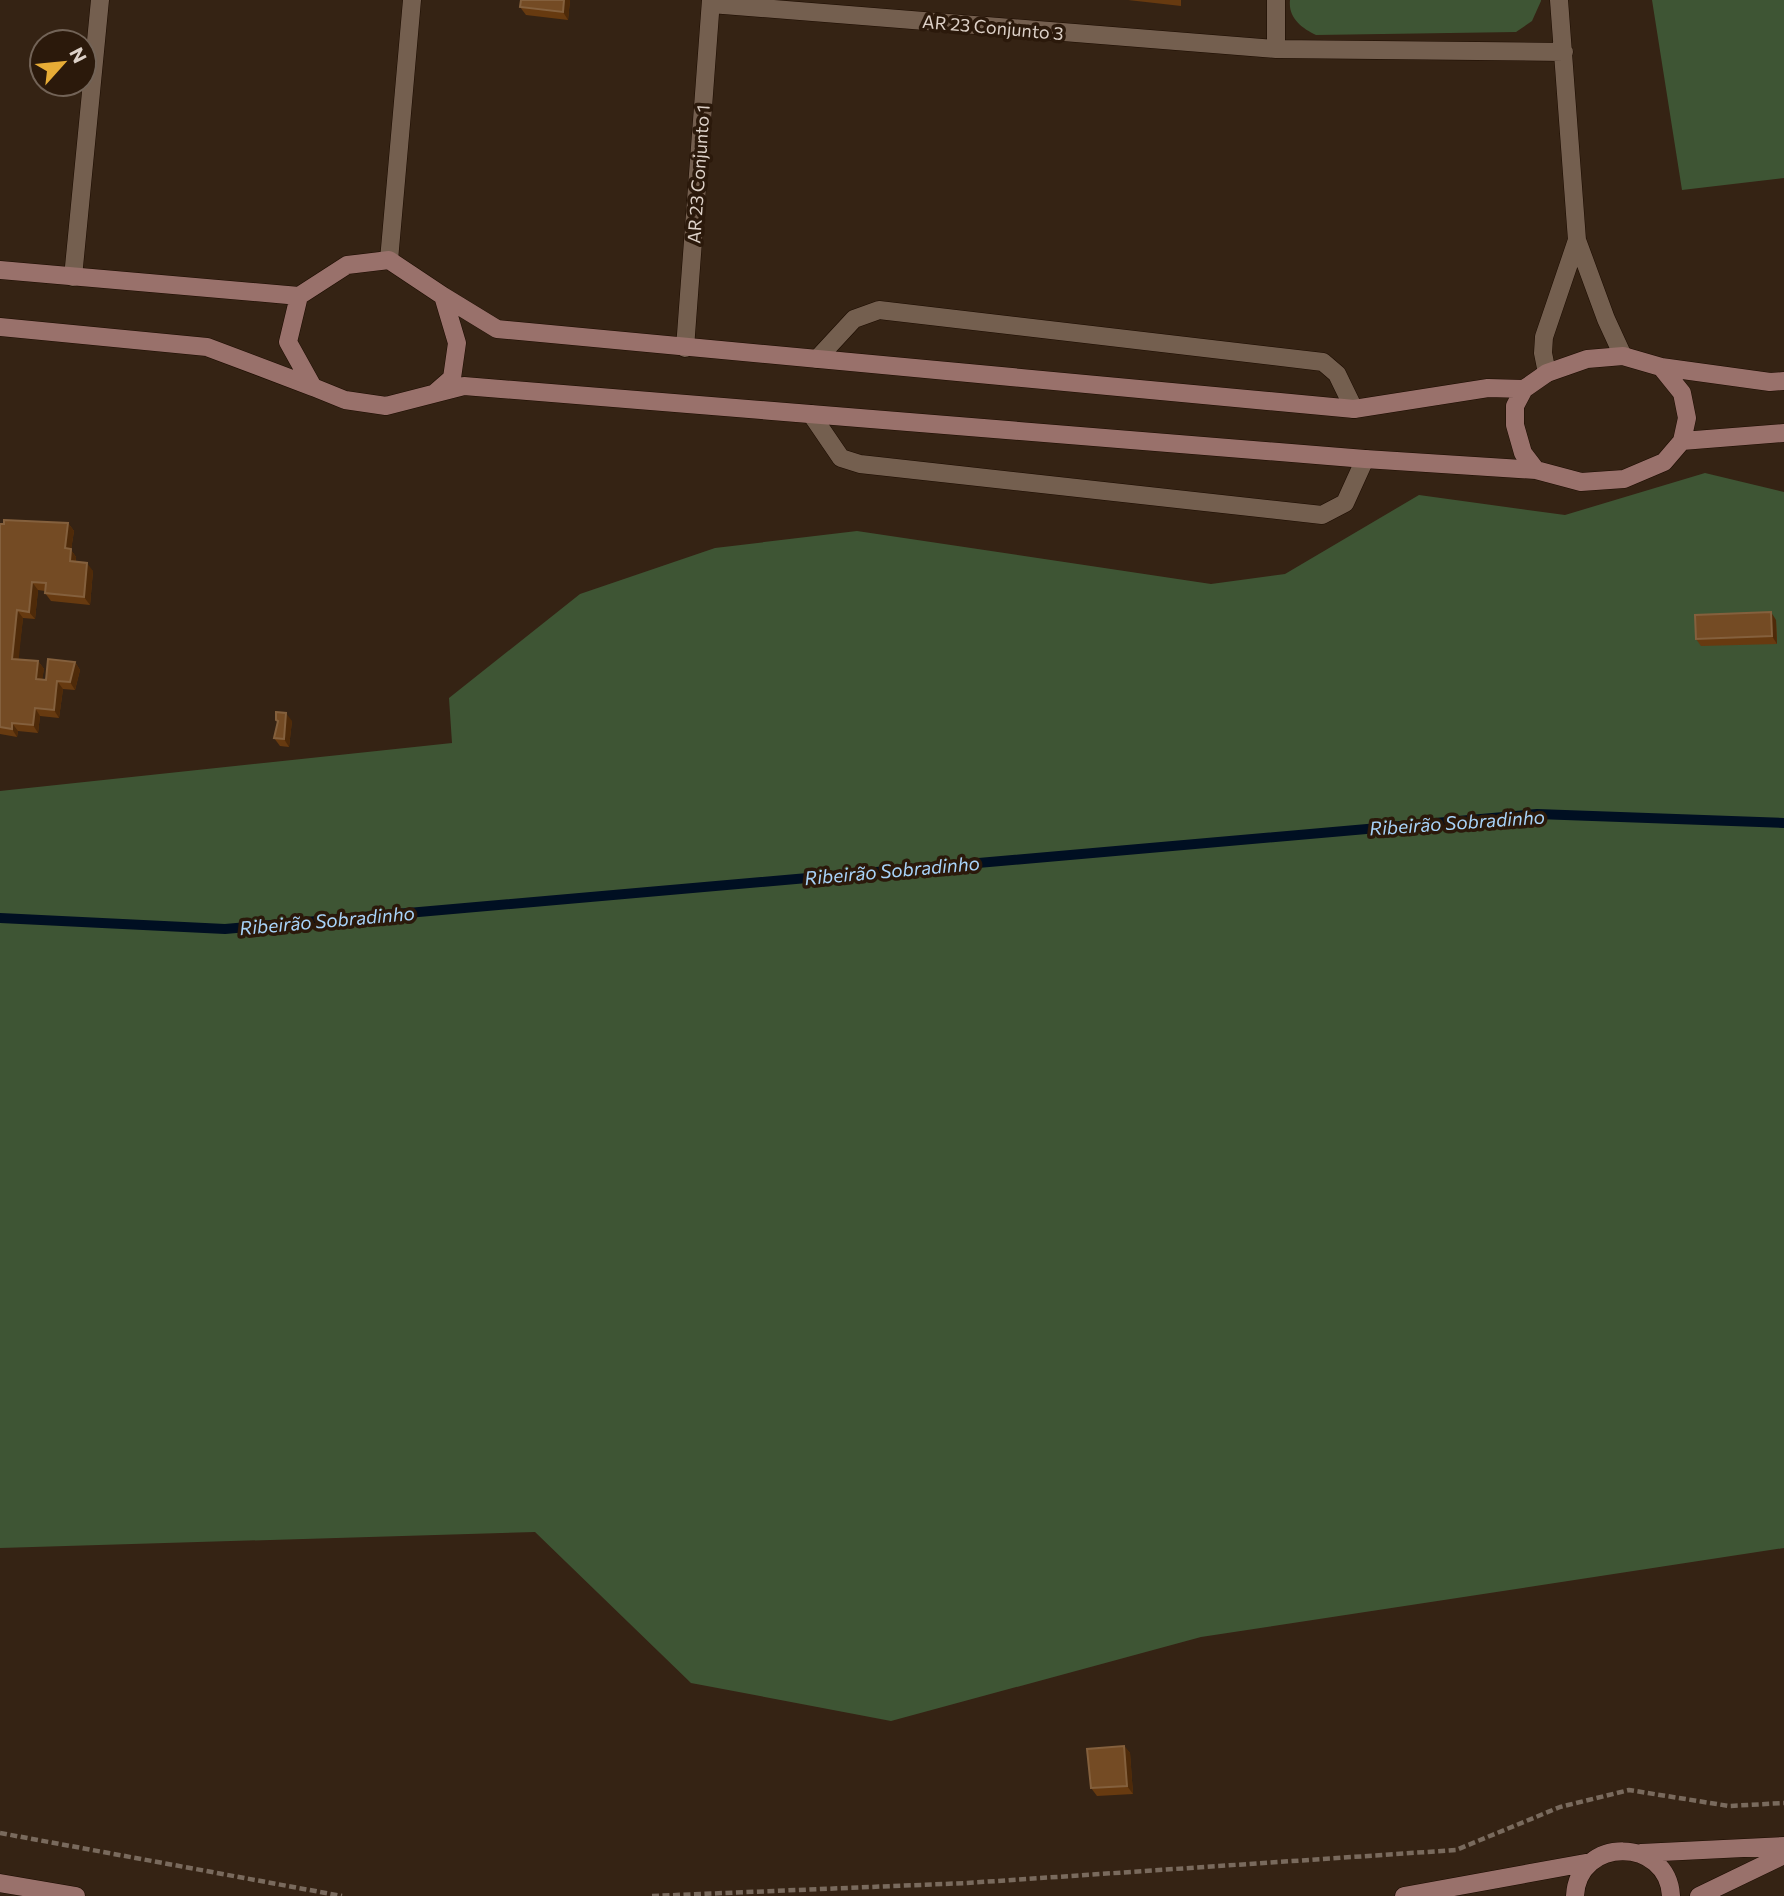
<svg xmlns="http://www.w3.org/2000/svg" width="1784" height="1896" font-family="Commissioner,sans-serif">
<style>
.green{fill:#3e5534}
.lines{fill:none;stroke-linecap:round;stroke-linejoin:round}
.stream{stroke:#000f22;stroke-width:10}
.lane-casing{stroke:#1c0c01;stroke-width:19}
.street-casing{stroke:#1c0c01;stroke-width:19}
.secondary-casing{stroke:#1c0c01;stroke-width:19}
.path{stroke:#796a5d;stroke-width:4.5;stroke-dasharray:7 3.5;stroke-linecap:butt}
.lane{stroke:#745f4f;stroke-width:18}
.street{stroke:#745f4f;stroke-width:18}
.secondary{stroke:#99716b;stroke-width:18}
.wall{fill:#673a10}
.shaded-wall{fill:#4e2a09}
.building{fill:#744b24;stroke:#84603d;stroke-width:2}
.labels{text-anchor:middle;dominant-baseline:central;stroke-width:7;stroke-linejoin:round;paint-order:stroke}
.street-label{font-size:18px;fill:#ddd1c8;stroke:#2b190b}
.water-label{font-size:19px;font-style:italic;fill:#a8d3f9;stroke:#2b190b}
</style>
<rect width="100%" height="100%" fill="#352314"/>
<path class="green" d="M1290 0H1541V1L1532 21 1516 32 1316 35C1302 28 1288 18 1290 0Z
M1652 0H1784V178L1682 190Z
M1705 473 1784 492V1548L1201 1637 891 1721 691 1683 535 1532 0 1548V791L452 743 449 698 580 594 715 548 857 531 1211 584 1285 574 1419 495 1565 515Z"/>
<g class="lines">
<path class="stream" d="M0 918 225 929 1537 814 1784 823"/>
<g class="lane-casing">
<path id="lane" d="M817 359 854 319 879 310 1323 362 1337 374 1354 409
M811 414 841 458 860 464 1322 515 1345 503 1365 459"/>
</g>
<g class="street-casing">
<path id="street" d="M1559 0 1577 240 1606 319 1623 356
M711 4 1276 49 1564 52
M1276 49V0
M389 260 412 0
M73 277 100 0
M685 348 711 0
M1547 373 1543 353 1544 337 1577 240"/>
</g>
<g class="secondary-casing">
<path id="secondary" d="M0 270 299 296
M443 296 497 329 1354 409 1488 388 1524 389 1547 373 1587 359 1623 356 1661 367 1682 393 1687 418 1682 441 1664 462 1624 479 1581 482 1536 470 1523 453 1515 425V406L1524 389
M0 327 207 347 313 387
M1661 367 1770 382 1784 381
M436 392 452 378 457 343 443 296 389 260 347 265 299 296 288 342 313 387 345 400 386 406 464 386 1365 459 1536 470
M1682 441 1784 433
M1641 1853 1784 1846
M0 1883 76 1896
M1404 1896 1591 1862
M1575 1896C1578 1836 1668 1837 1671 1896
M1699 1896 1784 1855"/>
</g>
<path class="path" d="M0 1833 342 1896
M652 1896 967 1883 1456 1850 1560 1807 1629 1790 1729 1806 1784 1803"/>
<use href="#lane" class="lane"/>
<use href="#street" class="street"/>
<use href="#secondary" class="secondary"/>
</g>
<path class="wall" d="M570 0 568 20 526 15 520 7Z
M1128 0H1181V6Z
M68 523 74 531 71 550 76 557V562L93 571 90 605 51 601 45 593V591L38 590 35 619 23 618 18 659 38 661 44 669 42 679 46 680 75 662 80 670 75 690 63 689 59 718 40 716 38 733 18 731 17 737 0 734V524Z
M1776 620 1777 644 1701 646 1696 639Z
M276 720 292 721 289 747 280 746 274 738 278 723Z
M1124 1746 1130 1753 1133 1794 1097 1796 1091 1788Z"/>
<path class="shaded-wall" d="M564 0H570L568 20 563 12Z
M68 523 74 531 71 550 76 557 75 569 70 561 65 548Z
M87 563 93 571 90 605 84 597Z
M32 582 38 590 35 619 29 612Z
M17 610 23 618 18 666 12 659Z
M1771 612 1776 620 1777 644 1772 636Z
M38 661 44 669 41 687 36 679Z
M75 662 80 670 75 690 70 682Z
M57 681 63 689 59 718 54 710Z
M35 708 40 716 38 733 33 725Z
M286 713 292 721 289 747 284 739Z
M12 723 18 731 17 737 12 729Z
M1124 1746 1130 1753 1133 1794 1127 1786Z"/>
<path class="building" d="M521 0H564L563 12 520 7Z
M4 520 68 523 65 548 71 549 70 561 87 563 84 597 45 593 46 583 32 582 29 612 17 610 12 659 38 661 36 679 46 680 48 659 75 662 70 682 57 681 54 710 35 708 33 725 12 723V729L0 727V524H4Z
M1771 612 1772 636 1696 639 1695 615Z
M276 712 286 713 284 739 274 738 278 721 276 720Z
M1124 1746 1127 1786 1091 1788 1087 1749Z"/>
<g class="labels">
<g class="street-label">
<text transform="translate(993 27) rotate(5)">AR 23 Conjunto 3</text>
<text transform="translate(698 174) rotate(-86)">AR 23 Conjunto 1</text>
</g>
<g class="water-label">
<text transform="translate(1457 822) rotate(-4)">Ribeirão Sobradinho</text>
<text transform="translate(892 870) rotate(-5)">Ribeirão Sobradinho</text>
<text transform="translate(327 920) rotate(-5)">Ribeirão Sobradinho</text>
</g>
</g>
<g transform="translate(63 63) rotate(63)"><circle r="33" fill="#2b190b" stroke="#726357" stroke-width="2"/>
<path d="M0-5L12 26L0 18L-12 26Z" fill="#e7ac36"/>
<text y="-10" font-size="19" font-weight="bold" text-anchor="middle" fill="#ddd1c8">N</text>
</g>
</svg>
